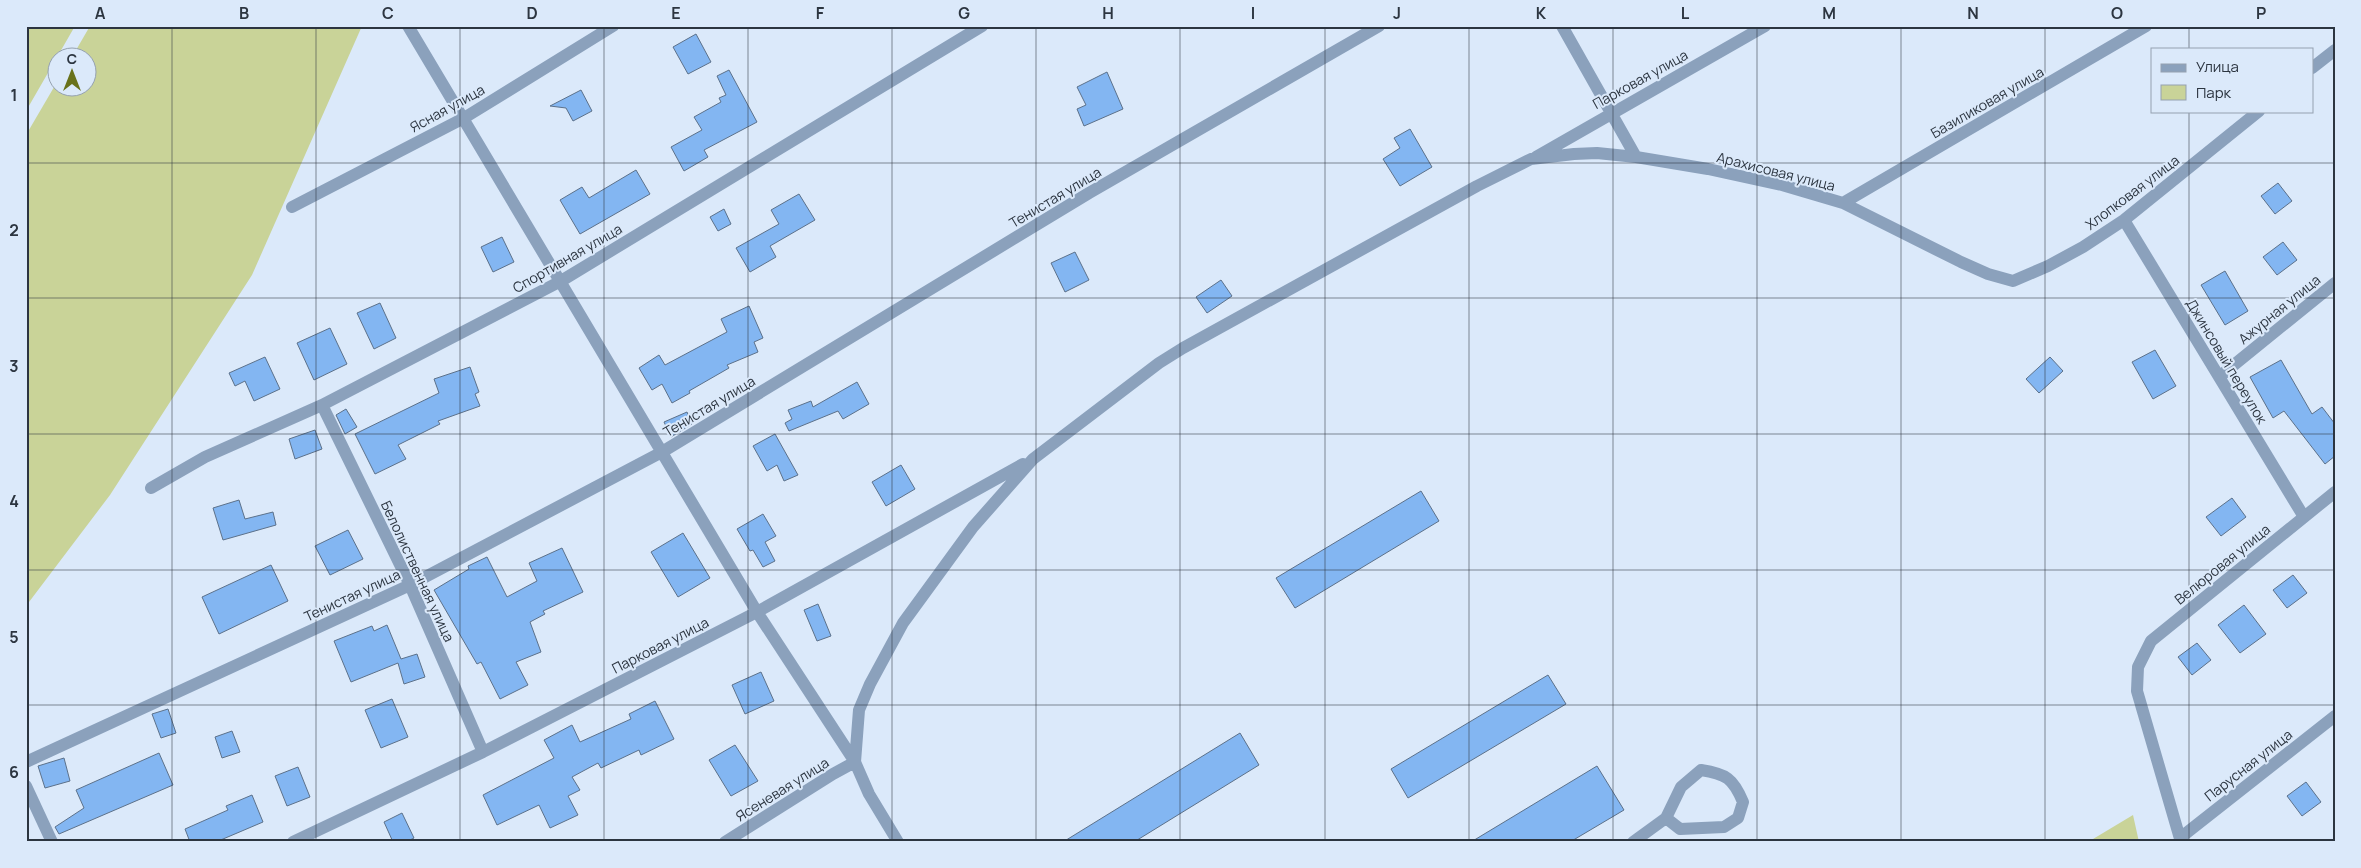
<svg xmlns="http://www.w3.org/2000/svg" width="2361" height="868" font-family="Manrope,sans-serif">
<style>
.green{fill:#c9d398}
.building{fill:#83b6f2;stroke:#5c718a}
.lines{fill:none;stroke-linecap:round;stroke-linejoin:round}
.minor{stroke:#8ba1bc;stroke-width:12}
.grid{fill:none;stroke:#2c3540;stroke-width:1;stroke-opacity:0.55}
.labels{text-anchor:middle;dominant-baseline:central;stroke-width:4;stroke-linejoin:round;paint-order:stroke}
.street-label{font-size:14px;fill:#2c3540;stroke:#dbe9fa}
.neatline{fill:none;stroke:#2c3540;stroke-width:2}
.grid-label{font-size:16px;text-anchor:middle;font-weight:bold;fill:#2c3540}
</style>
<rect width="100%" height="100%" fill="#dbe9fa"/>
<path class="green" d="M26 26H75L26 111Z
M90 26H362L252 275 110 495 26 606V135L57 82 58 88H88V58L72 57Z
M2133 815 2139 842H2088Z"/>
<path class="building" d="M696 34 711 62 688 74 673 47Z
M729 70 757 122 704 150 708 157 684 171 671 147 702 130 694 117 721 102 719 98 726 95 717 76Z
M1107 72 1123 109 1084 126 1077 109 1086 105 1077 87Z
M581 90 592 111 573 121 566 108 550 106Z
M1410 129 1432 167 1400 186 1383 159 1400 148 1394 138Z
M636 170 650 194 580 234 560 200 582 187 589 198Z
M2278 183 2292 201 2275 214 2261 196Z
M799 194 815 220 770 246 776 257 750 272 736 248 779 224 771 210Z
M724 209 731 224 718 231 710 217Z
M502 237 514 262 493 272 481 247Z
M2283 242 2297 260 2277 275 2263 257Z
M1075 252 1089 280 1065 292 1051 263Z
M2225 271 2248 311 2225 325 2201 285Z
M1221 280 1232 296 1207 313 1196 297Z
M380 303 396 338 374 349 357 313Z
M749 306 763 338 754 342 758 352 727 365 729 368 689 391 690 393 672 403 662 384 652 390 639 368 659 355 665 365 727 332 721 319Z
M330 328 347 364 314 380 297 343Z
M2155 350 2176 386 2153 399 2132 362Z
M265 357 280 389 254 401 245 381 235 386 229 373Z
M2050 357 2063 371 2039 393 2026 379Z
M2281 360 2312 414 2322 407 2335 424V456L2325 464 2284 411 2273 418 2250 377Z
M470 367 479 392 475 394 480 406 438 421 440 424 398 445 406 459 375 474 355 434 439 393 434 379Z
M857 382 869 404 843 419 838 411 789 431 785 423 792 419 788 410 811 401 813 407Z
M346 409 357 427 345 434 336 415Z
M687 412 692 424 671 437 664 422Z
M315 430 322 449 295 459 289 439Z
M775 434 798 475 784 481 777 465 767 471 753 446Z
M901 465 915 489 886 506 872 482Z
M1421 491 1439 521 1295 608 1276 578Z
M2232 498 2246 517 2221 536 2206 517Z
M239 500 245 519 273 512 276 525 223 540 213 508Z
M763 514 776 536 765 542 775 561 763 567 753 550 750 551 737 529Z
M348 530 363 559 330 575 315 546Z
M683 533 710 578 678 597 651 552Z
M562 548 583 592 543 611 545 614 530 622 541 652 516 662 528 685 500 699 481 662 477 664 434 590 469 569 468 566 487 557 507 597 537 581 529 563Z
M271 565 288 601 219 634 202 597Z
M2293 575 2307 593 2287 608 2273 590Z
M818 604 831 636 817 641 804 610Z
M2244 605 2266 634 2240 653 2218 625Z
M387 625 401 659 417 654 425 677 404 684 398 663 351 682 334 641 372 626 374 631Z
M2197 643 2211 660 2192 675 2178 657Z
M761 672 774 701 745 714 732 685Z
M1548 675 1566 704 1408 798 1391 769Z
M392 699 408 737 381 748 365 710Z
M655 701 674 739 641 755 639 750 601 768 598 763 572 777 580 790 568 796 578 815 550 828 539 805 497 825 483 795 554 758 544 740 572 725 580 742 631 719 629 714Z
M168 709 176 733 161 738 152 714Z
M232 731 240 752 222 758 215 737Z
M1240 733 1259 765 1134 842H1063Z
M735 745 758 781 731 796 709 760Z
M159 753 173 785 59 834 55 827 84 808 76 790Z
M64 758 70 781 45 788 38 766Z
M1597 766 1624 810 1570 842H1471Z
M298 767 310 797 287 806 275 776Z
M2306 782 2321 802 2302 816 2287 796Z
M252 795 263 822 216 842H190L185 829 228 810 226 806Z
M402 813 414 838 406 842H393L384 822Z"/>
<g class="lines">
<path class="minor" d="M408 26 757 612 855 762 869 794 898 842
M1562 26 1636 157
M2312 68 2335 50
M1536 157 1765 26
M1843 203 2146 26
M292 207 464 118 613 26
M2124 220 2304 517
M2219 377 2335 283
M322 405 410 585 483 752
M151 488 205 457 322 405 561 281 982 26
M26 762 410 585 662 452 1089 193 1379 26
M855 762 859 710 870 684 903 623 973 527 1033 459 1159 363 1183 348 1477 186 1531 159 1574 154 1597 153 1636 157 1708 169 1782 185 1843 203 1961 262 1988 274 2013 281 2048 266 2083 247 2124 220 2259 111
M26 786 52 842
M2180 838 2335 716
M293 842 483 752 757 612 1023 464
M725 842 833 774 855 762
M1633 842 1666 818 1681 787 1701 770C1726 774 1733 778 1743 802L1738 818 1724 827 1680 829 1666 818
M2181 842 2137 691 2138 667 2151 641 2335 492"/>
</g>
<path class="grid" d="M172 26V842M316 26V842M460 26V842M604 26V842M748 26V842M892 26V842M1036 26V842M1180 26V842M1325 26V842M1469 26V842M1613 26V842M1757 26V842M1901 26V842M2045 26V842M2189 26V49M2189 111V842M26 163H2335M26 298H2335M26 434H2335M26 570H2335M26 705H2335"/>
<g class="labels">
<g class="street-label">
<text transform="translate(1640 79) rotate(-29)">Парковая улица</text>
<text transform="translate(1987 102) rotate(-30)">Базиликовая улица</text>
<text transform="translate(447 108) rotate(-29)">Ясная улица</text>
<text transform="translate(1776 171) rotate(14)">Арахисовая улица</text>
<text transform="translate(2132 192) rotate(-37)">Хлопковая улица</text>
<text transform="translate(1055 197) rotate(-31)">Тенистая улица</text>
<text transform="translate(567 258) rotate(-30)">Спортивная улица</text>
<text transform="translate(2279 309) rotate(-39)">Ажурная улица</text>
<text transform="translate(2227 361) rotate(59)">Джинсовый переулок</text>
<text transform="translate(709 406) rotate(-31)">Тенистая улица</text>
<text transform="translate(2222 564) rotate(-39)">Велюровая улица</text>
<text transform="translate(418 571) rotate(65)">Белолиственная улица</text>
<text transform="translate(352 595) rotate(-25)">Тенистая улица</text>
<text transform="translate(660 645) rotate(-27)">Парковая улица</text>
<text transform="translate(2248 765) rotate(-38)">Парусная улица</text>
<text transform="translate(782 789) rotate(-32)">Ясеневая улица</text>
</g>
</g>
<rect width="2361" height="868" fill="none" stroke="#dbe9fa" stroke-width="55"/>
<rect x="2151" y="48" width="162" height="65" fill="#dbe9fa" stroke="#95a1b0"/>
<rect x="2161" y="64" width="25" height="8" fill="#8ba1bc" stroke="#95a1b0"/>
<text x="2196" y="72" font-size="15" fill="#2c3540">Улица</text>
<rect x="2161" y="85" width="25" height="15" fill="#c9d398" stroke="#95a1b0"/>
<text x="2196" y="98" font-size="15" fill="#2c3540">Парк</text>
<g transform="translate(72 72)"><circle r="24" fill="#dbe9fa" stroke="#95a1b0"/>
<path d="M0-4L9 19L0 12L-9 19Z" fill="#69721b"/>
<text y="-8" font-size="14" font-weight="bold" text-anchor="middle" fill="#2c3540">С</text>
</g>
<rect x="28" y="28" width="2306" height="812" class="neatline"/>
<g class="grid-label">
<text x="100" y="19">A</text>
<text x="244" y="19">B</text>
<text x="388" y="19">C</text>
<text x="532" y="19">D</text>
<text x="676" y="19">E</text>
<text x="820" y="19">F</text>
<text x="964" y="19">G</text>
<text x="1108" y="19">H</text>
<text x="1253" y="19">I</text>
<text x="1397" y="19">J</text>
<text x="1541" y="19">K</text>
<text x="1685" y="19">L</text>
<text x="1829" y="19">M</text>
<text x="1973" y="19">N</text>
<text x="2117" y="19">O</text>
<text x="2261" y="19">P</text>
<text x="14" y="101">1</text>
<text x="14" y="236">2</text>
<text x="14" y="372">3</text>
<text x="14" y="507">4</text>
<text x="14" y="643">5</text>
<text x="14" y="778">6</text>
</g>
</svg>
